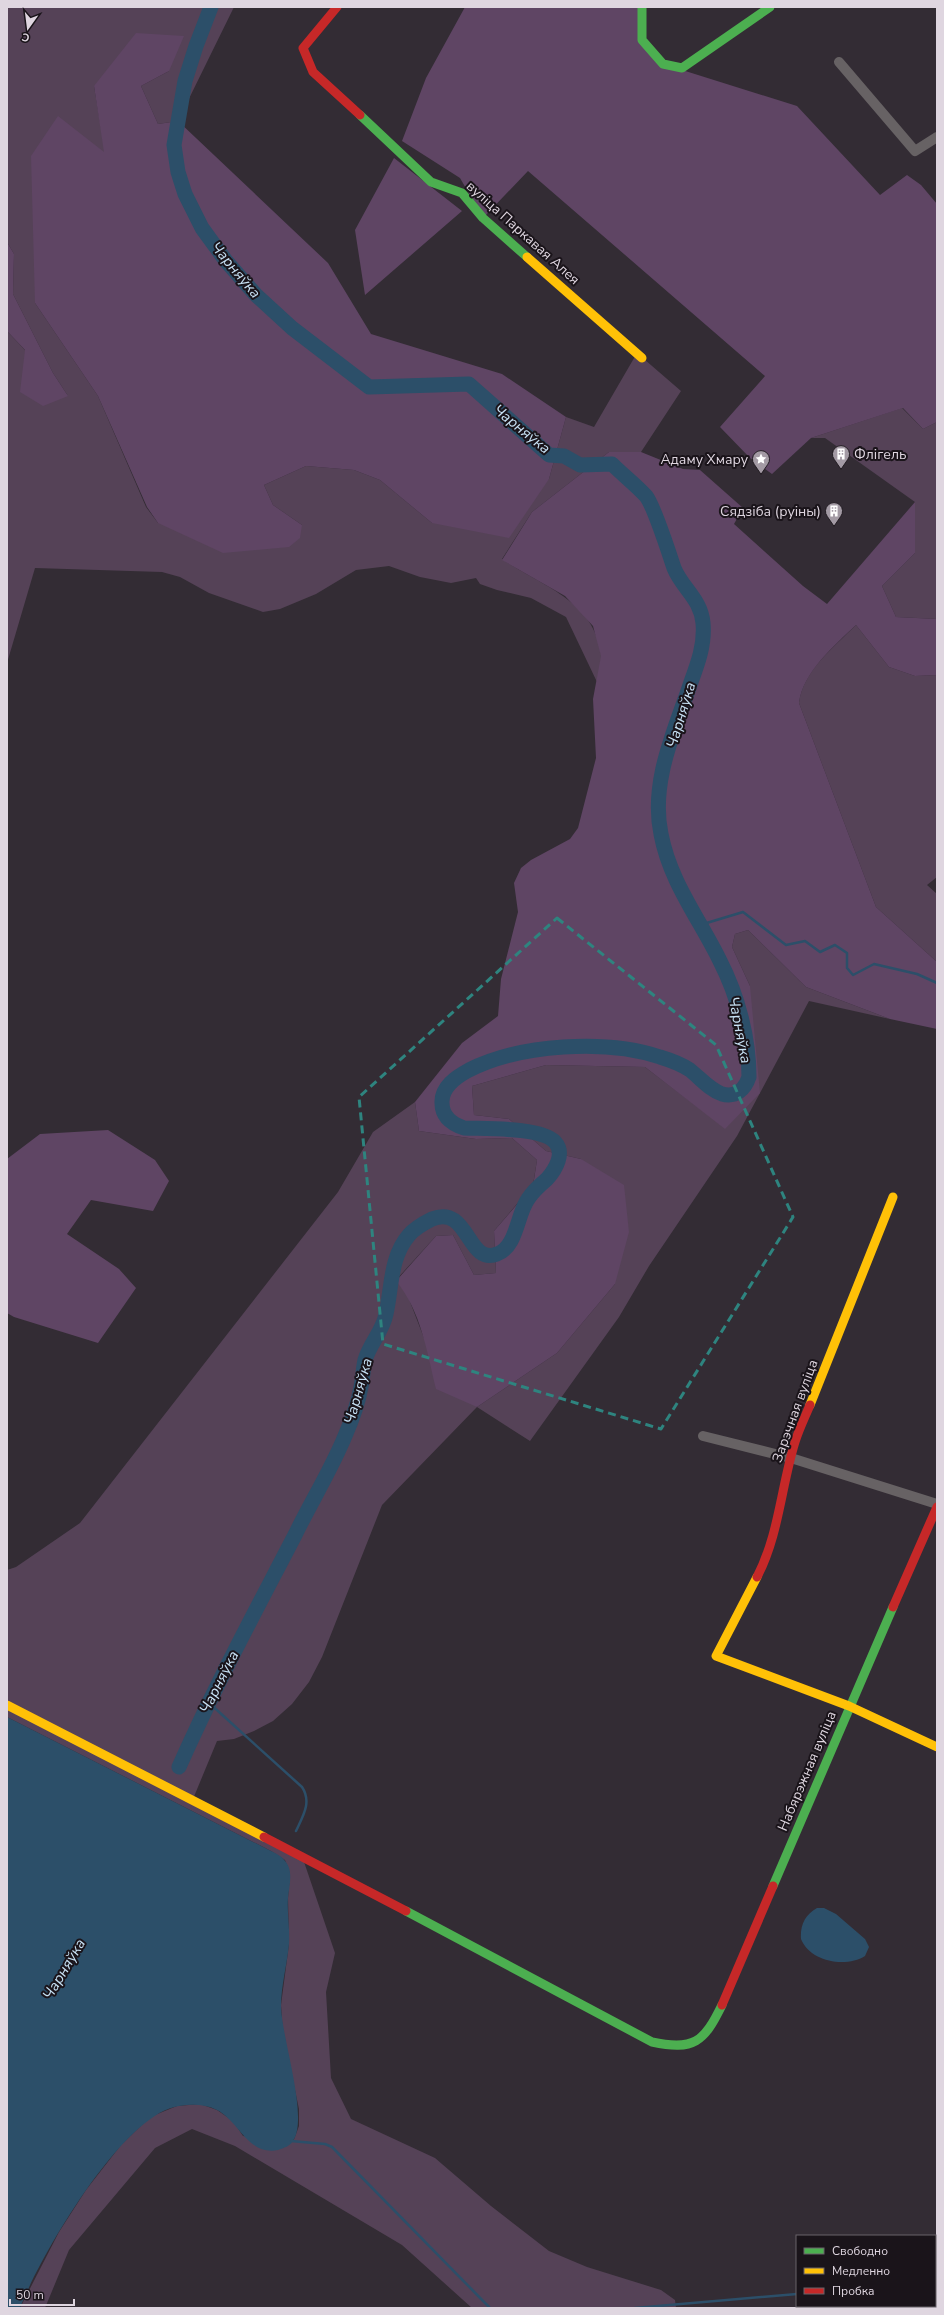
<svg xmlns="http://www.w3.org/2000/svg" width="944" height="2315" font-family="'Nunito Sans',sans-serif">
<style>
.green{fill:#554257}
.forest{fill:#5f4564}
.water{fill:#2c4f69}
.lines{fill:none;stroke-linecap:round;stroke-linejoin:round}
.stream{stroke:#2c4f69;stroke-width:2.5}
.river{stroke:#2c4f69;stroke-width:15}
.street{stroke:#676264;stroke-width:10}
.fast{stroke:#4caf50;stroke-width:9}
.slow{stroke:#ffc107;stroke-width:9}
.jam{stroke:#c62828;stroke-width:9}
.marked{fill:none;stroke:#2e847f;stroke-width:3;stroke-dasharray:8 5;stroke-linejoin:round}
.labels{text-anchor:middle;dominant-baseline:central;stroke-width:4;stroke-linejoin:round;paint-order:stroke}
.street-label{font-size:14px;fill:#dfd6e0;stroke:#1a141a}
.poi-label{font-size:14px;fill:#dfd6e0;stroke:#1a141a;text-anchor:end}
.water-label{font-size:15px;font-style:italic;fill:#c8e2f5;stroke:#1a141a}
</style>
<rect width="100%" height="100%" fill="#332c34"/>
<path class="green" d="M7 7H234L178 121 158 124 141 86 169 71 94 86 105 152 35 303 98 396 146 507 158 523 302 525 273 505 264 485 306 466 354 470 380 480 432 523 549 479 566 417 594 427 637 353 681 391 641 452H609L532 512 502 559C541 586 594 600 601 654 602 662 598 673 597 682L566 617 531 598 497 590 480 584 476 578 451 583 420 577 389 566 356 570 316 594 280 609 263 612 209 593 180 577 162 572 35 568 7 663V331L68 396 53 373 13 294 14 254 7 242Z
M902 408 923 429 937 422V619L896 617 882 586 915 553V502L825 438H811Z
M856 625 889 667 915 676 937 675V877L927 885 937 894V962L876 907 799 703C803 671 834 647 856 625Z
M748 930 806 987 890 1019 809 1001 737 1136 649 1266 619 1317 530 1441 477 1407 382 1505 322 1657 309 1682 292 1704 273 1721 254 1731 234 1739 217 1741 193 1799 302 1856 335 1953 326 1992 331 2078 351 2119 435 2158 491 2206 549 2251 587 2267 661 2290 675 2300 676 2308H472L402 2245 235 2146 192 2129 155 2148 69 2250 45 2308H20L59 2232 86 2190 121 2145 150 2117 177 2106 200 2104 217 2110 233 2121 243 2136 293 2142 299 2126V2109L283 2034 281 2005 289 1944 288 1898 290 1874 285 1860 271 1851 7 1717V1570L16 1567 80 1523 338 1192 373 1132 415 1102 419 1131 476 1139 512 1138 537 1160 533 1185 494 1231 496 1273 474 1275 453 1235 436 1236 396 1280 407 1294 424 1338 477 1407 557 1353 615 1284 581 1159 546 1151 509 1119 474 1115 472 1086 546 1065 645 1067 725 1128 750 986 732 947 735 934Z"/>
<path class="forest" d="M465 7H642V40L663 64 797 106 880 195 907 175 921 185 937 204V422L923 429 903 408 811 438 772 474 750 458 720 427 765 376 528 171 483 218 460 178 402 141 426 78Z
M136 33 184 36 169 71 141 86 158 124 178 121 328 263 371 334 502 374 566 417 549 479 509 538 432 523 380 480 354 470 306 466 264 485 273 505 302 525 300 538 289 547 223 553 158 523 147 507 98 396 35 303 31 156 58 116 104 152 94 86Z
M394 158 462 211 365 295 355 230Z
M7 242 14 254 13 294 53 373 68 396 43 406 20 392 25 350 7 331Z
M609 452H641L683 469 700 470 743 508 734 524 803 586 827 604 915 502V553L882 586 896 617 937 619V675L915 676 889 667 856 625C834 646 803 672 799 703L876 907 937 962V1029L890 1019 806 987 748 930 735 934 732 947 750 986 760 1093 725 1129 645 1067 546 1065 472 1086 474 1115 509 1119 546 1151 581 1159 624 1185 629 1232 615 1284 557 1353 477 1407 436 1389C427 1352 421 1311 396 1281L436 1236 453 1235 474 1275 496 1273 494 1231 533 1186 537 1160 512 1138 476 1139 419 1131 415 1102 462 1043 498 1016 501 979 518 912 514 883 521 868 531 860 570 839 578 828 596 758 593 699 601 656 593 626 565 596 502 560 532 512Z
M108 1130 155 1160 169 1181 153 1211 91 1200 67 1234 119 1269 136 1288 98 1343 14 1317 7 1313V1159L40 1134Z"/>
<path class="water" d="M7 1717 271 1851C275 1853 282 1856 285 1861 294 1871 289 1886 288 1898 287 1914 290 1929 289 1944 287 1965 281 1986 281 2007 282 2039 309 2118 293 2141 290 2146 284 2148 278 2150 248 2156 239 2121 217 2110 205 2104 192 2104 179 2106 123 2113 39 2258 20 2308H7Z
M817 1908H824L836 1914 865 1939 869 1947 865 1956C846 1968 810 1962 801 1939 800 1925 805 1915 817 1908Z"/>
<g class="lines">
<path class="stream" d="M700 925 743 912 786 945 805 941 820 952 835 945 847 953V968L853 975 874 964 917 974 937 983
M208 1702 302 1787C312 1802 303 1816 296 1831
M291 2141 325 2144 332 2147 490 2308
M935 2270 937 2268
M635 2308 797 2294"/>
<path class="river" d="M179 1767C214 1688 255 1612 295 1535 311 1502 331 1470 345 1436 352 1420 358 1404 361 1387 363 1378 363 1369 365 1360 370 1343 383 1331 386 1314 392 1287 390 1257 409 1235 415 1228 424 1223 432 1219 469 1204 467 1266 497 1254 517 1247 517 1214 528 1199 533 1191 540 1185 547 1179 556 1169 565 1153 555 1142 541 1127 485 1129 464 1128 452 1124 442 1117 442 1103 441 1087 456 1077 469 1070 520 1044 606 1039 660 1057 670 1060 681 1064 690 1070 700 1078 710 1090 722 1094 736 1098 745 1089 749 1077 749 1038 738 996 720 961 699 918 670 882 661 834 650 782 675 730 691 682 698 663 705 644 703 623 701 599 682 588 674 568 669 553 654 506 646 496 636 485 623 475 612 464L580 465 564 456 549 455 469 384 369 387 292 328 256 295 226 261 202 228 185 194 178 172 174 145 185 81 196 46 211 7"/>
<path class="street" d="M839 62 915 151 937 137
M703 1436 791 1458 937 1504"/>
<path class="fast" d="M642 7V40L663 64 682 68 770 7
M360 115 431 182 462 193 483 218 527 257
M773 1886 893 1607
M406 1911 652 2042C694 2051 704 2042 722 2005"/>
<path class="slow" d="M527 257 642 358
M810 1405 893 1197
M757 1577 716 1656 849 1706 937 1747
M7 1705 264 1837"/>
<path class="jam" d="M337 7 303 48 313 72 360 115
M757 1577C779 1535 781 1487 795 1442 799 1429 805 1417 810 1405
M893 1607 937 1507
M264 1837 406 1911
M722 2005 773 1886"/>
</g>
<path class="marked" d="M557 918 716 1045 793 1217 661 1429 383 1344 359 1097Z"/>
<defs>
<g id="building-pin" transform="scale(0.9)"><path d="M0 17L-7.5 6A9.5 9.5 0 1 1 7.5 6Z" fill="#a39aa4" stroke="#1a141a"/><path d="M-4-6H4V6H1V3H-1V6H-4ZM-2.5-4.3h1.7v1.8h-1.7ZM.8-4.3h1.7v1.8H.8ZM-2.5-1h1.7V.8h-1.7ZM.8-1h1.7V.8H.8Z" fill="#fff"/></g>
<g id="sight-pin" transform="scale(0.9)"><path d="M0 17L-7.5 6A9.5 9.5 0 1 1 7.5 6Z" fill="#a39aa4" stroke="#1a141a"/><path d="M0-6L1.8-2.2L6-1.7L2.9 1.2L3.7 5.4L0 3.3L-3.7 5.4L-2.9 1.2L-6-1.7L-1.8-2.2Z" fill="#fff"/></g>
</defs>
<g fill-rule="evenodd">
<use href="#building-pin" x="841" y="454"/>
<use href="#sight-pin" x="761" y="459"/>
<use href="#building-pin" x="834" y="511"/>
</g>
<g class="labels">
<g class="street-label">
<text transform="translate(523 233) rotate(42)">вуліца Паркавая Алея</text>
<text transform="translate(795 1411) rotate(-70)">Зарэчная вуліца</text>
<text transform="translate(807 1771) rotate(-67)">Набярэжная вуліца</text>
</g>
<g class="poi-label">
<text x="854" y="454" text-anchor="start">Флігель</text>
<text x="748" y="459">Адаму Хмару</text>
<text x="821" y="511">Сядзіба (руіны)</text>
</g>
<g class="water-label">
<text transform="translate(236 270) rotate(50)">Чарняўка</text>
<text transform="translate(522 429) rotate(39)">Чарняўка</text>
<text transform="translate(681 715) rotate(-73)">Чарняўка</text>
<text transform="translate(740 1030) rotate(79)">Чарняўка</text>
<text transform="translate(358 1391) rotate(-74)">Чарняўка</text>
<text transform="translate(219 1682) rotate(-63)">Чарняўка</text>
<text transform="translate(64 1969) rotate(-59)">Чарняўка</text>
</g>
</g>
<rect width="944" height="2315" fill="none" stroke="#dfd6e0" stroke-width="16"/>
<rect x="796" y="2235" width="140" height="72" fill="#1a141a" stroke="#696269"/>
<rect x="804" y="2248" width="20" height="6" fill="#4caf50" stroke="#696269"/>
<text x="832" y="2255" font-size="12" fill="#dfd6e0">Свободно</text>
<rect x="804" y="2268" width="20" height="6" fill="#ffc107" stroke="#696269"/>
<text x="832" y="2275" font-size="12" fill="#dfd6e0">Медленно</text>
<rect x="804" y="2288" width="20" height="6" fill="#c62828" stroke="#696269"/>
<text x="832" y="2295" font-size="12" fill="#dfd6e0">Пробка</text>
<g transform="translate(28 28) rotate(194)" stroke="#1a141a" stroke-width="3" paint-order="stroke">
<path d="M0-3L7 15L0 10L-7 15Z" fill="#dfd6e0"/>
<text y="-6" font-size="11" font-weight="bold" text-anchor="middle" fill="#dfd6e0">С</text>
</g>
<path d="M10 2299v6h64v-6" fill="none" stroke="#dfd6e0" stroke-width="2"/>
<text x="16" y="2299" font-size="12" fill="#dfd6e0" stroke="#1a141a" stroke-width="3" paint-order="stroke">50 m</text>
</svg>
